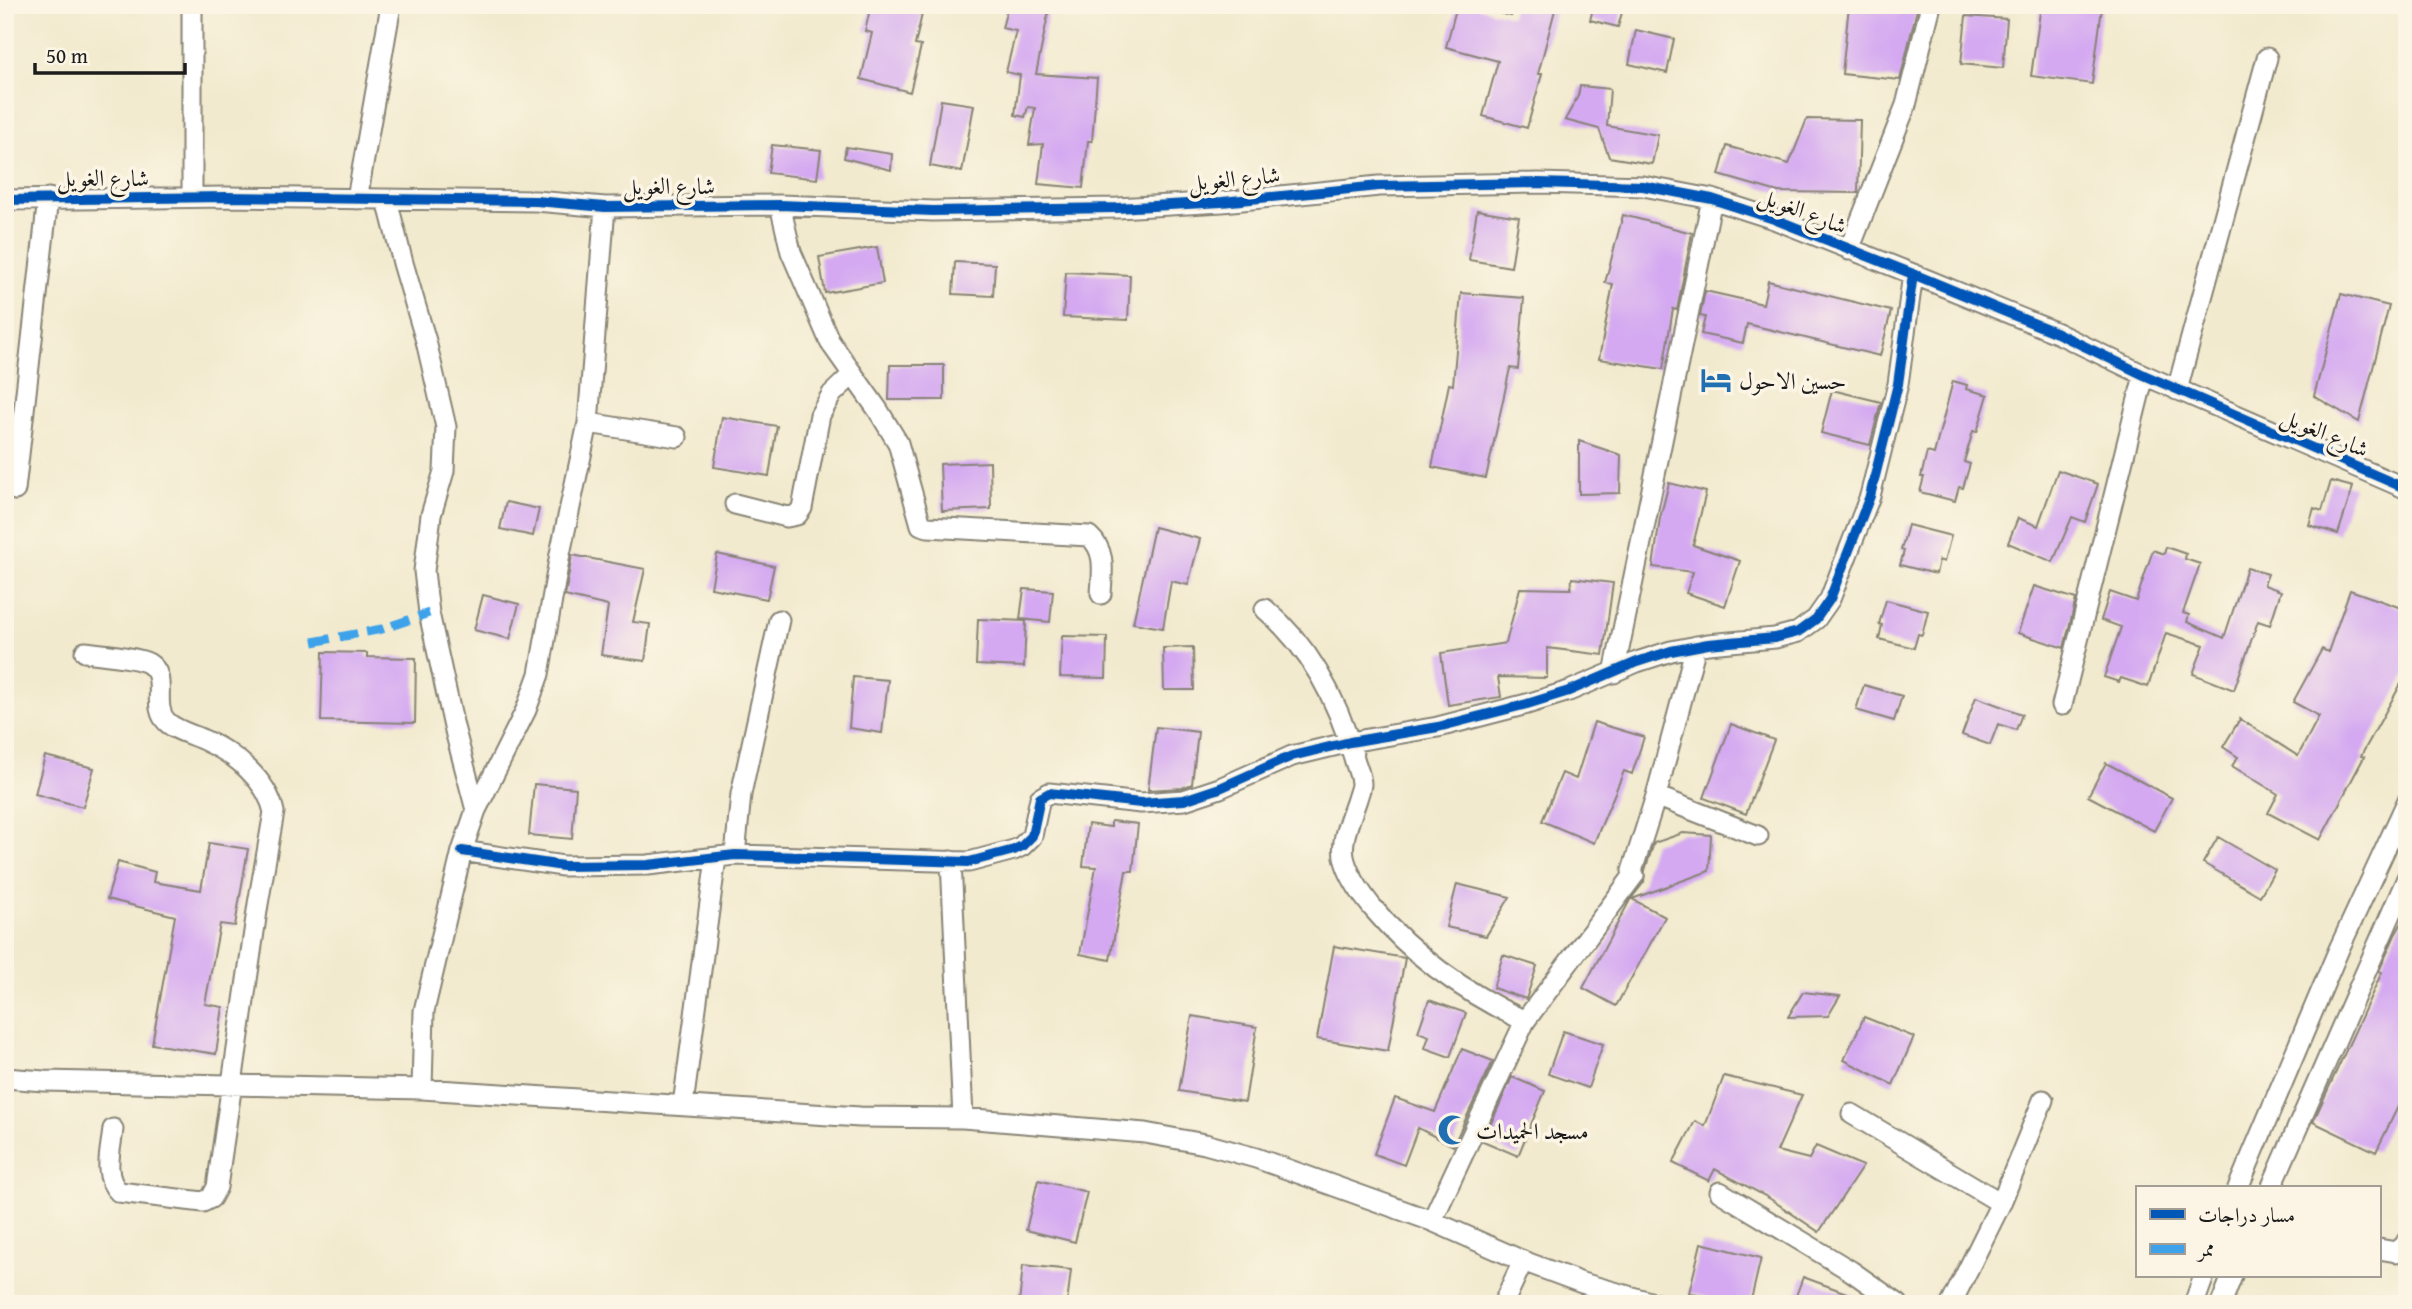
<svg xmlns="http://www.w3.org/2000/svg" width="2412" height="1309" font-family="'Gentium Book Plus',Amiri,serif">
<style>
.building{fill:#d4a9f1}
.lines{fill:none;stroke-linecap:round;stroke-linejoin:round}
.minor-casing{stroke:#878375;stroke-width:23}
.minor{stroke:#fff;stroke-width:19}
.quiet{stroke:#3da2ea;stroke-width:9;stroke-dasharray:18 9;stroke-linecap:butt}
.cycleway-casing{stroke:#fcf5e5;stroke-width:15}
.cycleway{stroke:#0057b8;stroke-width:10}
.labels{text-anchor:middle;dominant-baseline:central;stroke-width:7;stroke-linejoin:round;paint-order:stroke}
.street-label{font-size:23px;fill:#1c1c1c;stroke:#fcf5e5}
.poi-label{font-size:23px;fill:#1c1c1c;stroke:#fcf5e5;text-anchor:start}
</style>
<rect width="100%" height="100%" fill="#fcf5e5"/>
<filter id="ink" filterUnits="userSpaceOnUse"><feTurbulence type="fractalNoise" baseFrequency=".0143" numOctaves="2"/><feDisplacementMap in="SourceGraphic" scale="14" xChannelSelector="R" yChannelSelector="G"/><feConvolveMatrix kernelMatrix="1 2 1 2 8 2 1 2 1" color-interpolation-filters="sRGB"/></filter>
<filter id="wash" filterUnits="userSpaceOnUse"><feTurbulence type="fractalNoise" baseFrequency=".00686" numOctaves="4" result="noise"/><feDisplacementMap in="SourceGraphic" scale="28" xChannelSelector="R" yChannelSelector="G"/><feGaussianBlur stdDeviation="1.57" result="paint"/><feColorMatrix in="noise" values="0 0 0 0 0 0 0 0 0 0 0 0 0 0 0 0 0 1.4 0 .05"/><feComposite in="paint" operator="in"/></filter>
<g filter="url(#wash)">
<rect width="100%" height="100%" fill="#f2eace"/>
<g id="blocks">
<path class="building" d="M871 5H882L922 14 915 45 921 46 910 92 861 79 872 33 865 31Z
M1008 5H1050L1036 74 1097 78 1092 141H1088L1083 188 1038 184 1043 144 1029 145 1035 108 1028 107 1025 117 1015 115 1020 75 1006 72 1016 31 1002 28Z
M1457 5H1470L1511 16 1514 5H1537L1555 10 1538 74H1542L1527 128 1483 116 1498 61 1446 47Z
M1594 5H1624L1618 27 1590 20Z
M1849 5H1918L1900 80 1842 74Z
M2041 5 2102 8 2092 84 2031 76Z
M1966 16 2007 19 2003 68 1961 64Z
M1636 30 1674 39 1667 73 1629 64Z
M1580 86 1610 89 1607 126 1658 135 1652 164 1609 157 1599 129 1565 120 1578 96Z
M941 100 974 105 962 172 930 166Z
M1807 119 1860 120 1858 193 1778 192 1719 175 1727 146 1789 164Z
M772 145 821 150 817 179 768 173Z
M846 147 892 154 891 170 844 158Z
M1477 210 1519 217 1511 267 1469 260Z
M1623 215 1692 233 1677 310 1673 309 1663 369 1599 359 1613 284 1605 283Z
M877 247 883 283 825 293 819 257Z
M955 262 995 264 993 296 953 294Z
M1066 272 1130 275 1128 320 1063 317Z
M1768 281 1891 311 1880 356 1747 324 1743 343 1701 334 1705 317 1700 316 1705 291 1763 304Z
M1461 293 1524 298 1518 369 1510 368 1486 478 1432 467 1449 384 1453 385Z
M2341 294 2389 306 2359 422 2314 396Z
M890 365H944V400H889Z
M1953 381 1967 385 1966 389 1988 395 1977 432 1973 431 1964 462 1970 464 1963 488 1959 487 1955 501 1920 492 1924 477H1921L1927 452 1934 454Z
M1832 390 1881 402 1870 445 1821 433Z
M722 417 777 426 769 476 714 467Z
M1579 441 1621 455 1620 493 1579 494Z
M990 462 991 509 942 511 940 464Z
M2058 470 2098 484 2085 522 2072 517 2053 562 2008 543 2018 518 2038 526Z
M2331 481 2353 487 2338 534 2309 525 2314 508 2322 511Z
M1669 483 1706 492 1693 545 1740 561 1725 606 1686 593 1693 572 1653 567 1660 518Z
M506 502 539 509 533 536 500 529Z
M1908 525 1951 536 1944 562 1939 560 1936 574 1900 565 1904 551 1901 550Z
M1154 527 1200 539 1188 585 1171 581 1163 628 1133 623Z
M2166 547 2186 554 2185 559 2200 564 2183 613 2189 615 2187 622 2224 638 2247 568 2268 574 2264 585 2281 591 2270 625 2258 621 2234 690 2193 674 2204 645 2166 633 2148 687 2121 678 2119 682 2104 677 2121 627 2101 620 2110 592 2136 601 2153 550 2164 554Z
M717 554 774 566 767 599 711 588Z
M572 555 645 569 633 622 650 624 645 661 601 655 608 606 565 596Z
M1572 578 1613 583 1603 655 1547 648V678L1498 677 1501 697 1448 705 1441 653 1506 643 1520 588 1571 589Z
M2034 586 2076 599 2064 648 2018 633Z
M1024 589 1053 591 1050 622 1020 619Z
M2350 590 2407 610V673L2361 756 2364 757 2320 840 2268 813 2278 794 2232 766 2238 757 2223 747 2240 719 2298 756 2319 716 2293 702 2322 649 2328 652Z
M483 595 519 604 510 639 474 630Z
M1886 600 1928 611 1922 635 1918 634 1914 648 1879 639 1882 625 1879 624Z
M978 619 1026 621 1024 667 976 665Z
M1062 636 1107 637 1106 678 1060 677Z
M1193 647 1194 690H1164L1163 648Z
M323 652 367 653V657L416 658 415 723 321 721Z
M853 677 888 680 882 733 849 728Z
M1864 685 1902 696 1894 721 1856 710Z
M1976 697 2022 714 2016 730 1998 724 1990 745 1962 735Z
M1594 722 1644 737 1632 774 1624 771 1594 843 1542 821 1562 773 1576 779Z
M1731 724 1774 740 1746 814 1704 798Z
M1156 727 1198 732 1192 784 1182 788 1148 790Z
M45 756 94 768 83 807 35 794Z
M2106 763 2172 798 2154 831 2088 796Z
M534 784 576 788 572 839 529 835Z
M1111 821 1138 824 1133 871H1126L1110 960 1080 954 1096 867 1083 866 1088 824 1111 827Z
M1683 833 1711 835 1709 871 1632 899 1665 917 1616 1006 1583 988 1630 900 1644 882 1645 870 1654 843Z
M2218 837 2275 870 2260 896 2203 863Z
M209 843 248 849 235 926 220 924 205 1004 223 1007 216 1054 152 1044 175 916 107 899 118 862 155 872 153 882 201 890Z
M1457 884 1510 897 1486 936 1446 927Z
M2407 914V1088L2376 1152 2313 1122 2382 972 2379 971 2395 935Z
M1334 946 1405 958 1388 1051 1317 1039Z
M1503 955 1537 966 1526 999 1493 988Z
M1803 992 1840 996 1828 1016 1788 1017Z
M1429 1000 1466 1013 1450 1057 1425 1048 1429 1036 1418 1032Z
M1192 1016 1257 1027 1245 1102 1179 1091Z
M1864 1017 1914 1037 1893 1085 1844 1060Z
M1563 1031 1603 1044 1588 1088 1548 1074Z
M1462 1049 1493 1061 1453 1146 1418 1128 1404 1165 1374 1154 1395 1098 1435 1112Z
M1724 1076 1802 1095 1777 1151 1809 1159 1816 1146 1863 1166 1819 1232 1769 1198 1715 1169 1709 1181 1673 1163 1695 1121 1705 1126Z
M1512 1077 1545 1091 1518 1156 1483 1141Z
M1038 1180 1087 1192 1075 1242 1026 1230Z
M1701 1243 1761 1258 1750 1304H1735L1689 1293Z
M1023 1265 1071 1270 1067 1304H1019Z
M1803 1277 1871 1302V1304H1793Z"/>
</g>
</g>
<g filter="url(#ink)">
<use href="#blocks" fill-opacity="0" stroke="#878375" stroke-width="2"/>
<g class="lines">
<g class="minor-casing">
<path id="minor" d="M192 197V5
M357 199 391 5
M5 200 226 197 536 201 605 207 780 205 933 211 1117 208 1222 202 1379 186 1539 183 1643 186 1712 199 1774 219 1913 274 2057 333 2144 375 2407 489
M387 200 403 263 426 341 446 427 444 471 431 515 424 571 429 613 454 727 476 810
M780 205 791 252 830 342 878 410 898 443 921 525 928 527 1089 536C1107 552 1102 572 1101 594
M1849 250 1906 105 1931 5
M2177 390 2267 58
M588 423 677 437
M15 490 48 198
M735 504 787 517 797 515 802 508 820 415 832 394 853 374
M1265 609C1311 648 1338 701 1354 758 1356 766 1361 776 1361 784 1361 788 1358 795 1357 799 1351 818 1339 841 1345 861 1350 878 1361 893 1372 907 1413 956 1467 994 1525 1021
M85 652C99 654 137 657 148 663 170 676 150 706 167 722 176 731 194 735 206 741 235 754 267 780 274 812L258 904 217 1187 211 1198 203 1202 119 1192C102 1176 111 1150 113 1129
M1614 673 1712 199
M2062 705 2144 375
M1656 796 1758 836
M462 851 563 866 648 865 735 855 969 862 1014 850 1022 846 1032 836 1040 798 1049 793 1141 803 1184 800 1220 788 1292 756 1350 742 1438 727 1527 704 1569 691 1637 662 1671 651 1708 644 1775 638 1798 632 1816 619 1830 599 1870 496 1898 384 1913 274
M735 855 741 794 779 620
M951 861 963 1118
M5 1078 44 1081 422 1089 860 1117 963 1118 1145 1133 1205 1144 1256 1158 1432 1221 1523 1261 1582 1283 1657 1304
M422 1089 424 1011 462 851 476 810 526 710 539 674 560 554 588 423 605 207
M683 1105 716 858
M1852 1114 2001 1203
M2238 1188 2339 949 2407 802
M2271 1188 2407 878
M1720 1192 1851 1271 1898 1304
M1432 1221 1525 1021 1634 875 1632 871 1656 796 1696 646
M2379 1249 2396 1252 2404 1246 2407 1241
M1503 1304 1523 1261
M1951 1304 2001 1203 2043 1100
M2194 1304 2204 1276
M2221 1304 2232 1276"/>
</g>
<use href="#minor" class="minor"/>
<path class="quiet" d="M313 642 382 629 429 613"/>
<g class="cycleway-casing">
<path id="cycleway" d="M5 200 226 197 536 201 605 207 780 205 933 211 1117 208 1222 202 1379 186 1539 183 1643 186 1712 199 1774 219 1913 274 2057 333 2144 375 2407 489
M462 851 563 866 648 865 735 855 969 862 1014 850 1022 846 1032 836 1040 798 1049 793 1141 803 1184 800 1220 788 1292 756 1350 742 1438 727 1527 704 1569 691 1637 662 1671 651 1708 644 1775 638 1798 632 1816 619 1830 599 1870 496 1898 384 1913 274"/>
</g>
<use href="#cycleway" class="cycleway"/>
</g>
</g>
<defs>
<g id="hotel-bare" transform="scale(2.415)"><path d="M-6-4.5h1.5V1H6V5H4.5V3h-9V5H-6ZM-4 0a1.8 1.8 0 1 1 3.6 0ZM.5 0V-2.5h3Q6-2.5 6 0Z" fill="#1f6fb2" stroke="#fcf5e5" stroke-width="2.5" paint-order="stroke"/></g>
<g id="mosque-bare" transform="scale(2.415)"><path d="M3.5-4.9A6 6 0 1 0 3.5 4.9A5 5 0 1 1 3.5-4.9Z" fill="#1f6fb2" stroke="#fcf5e5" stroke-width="2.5" paint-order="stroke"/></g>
</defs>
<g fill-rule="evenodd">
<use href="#hotel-bare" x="1716" y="380"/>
<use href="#mosque-bare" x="1453" y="1130"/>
</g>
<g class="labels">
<g class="street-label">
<text x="103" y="177">شارع الغويل</text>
<text transform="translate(1234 178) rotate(-5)">شارع الغويل</text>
<text x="669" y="185">شارع الغويل</text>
<text transform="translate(1803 210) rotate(21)">شارع الغويل</text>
<text transform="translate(2325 432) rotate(23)">شارع الغويل</text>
</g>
<g class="poi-label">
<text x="1739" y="380">حسين الاحول</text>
<text x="1476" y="1130">مسجد الحميدات</text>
</g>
</g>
<rect width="2412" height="1309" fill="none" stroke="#fcf5e5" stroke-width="28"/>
<rect x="2136" y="1186" width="245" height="91" fill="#fcf5e5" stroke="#a29e95" stroke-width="2"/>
<rect x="2150" y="1209" width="35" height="10" fill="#0057b8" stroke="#a29e95" stroke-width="2"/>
<text x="2198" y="1222" font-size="21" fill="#1c1c1c">مسار دراجات</text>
<rect x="2150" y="1244" width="35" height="10" fill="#3da2ea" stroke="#a29e95" stroke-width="2"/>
<text x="2198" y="1256" font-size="21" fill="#1c1c1c">ممر</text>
<path d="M35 63v10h150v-10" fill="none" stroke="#1c1c1c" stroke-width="3.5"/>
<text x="46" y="63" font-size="21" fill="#1c1c1c" stroke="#fcf5e5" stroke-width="5" paint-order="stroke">50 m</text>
</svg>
